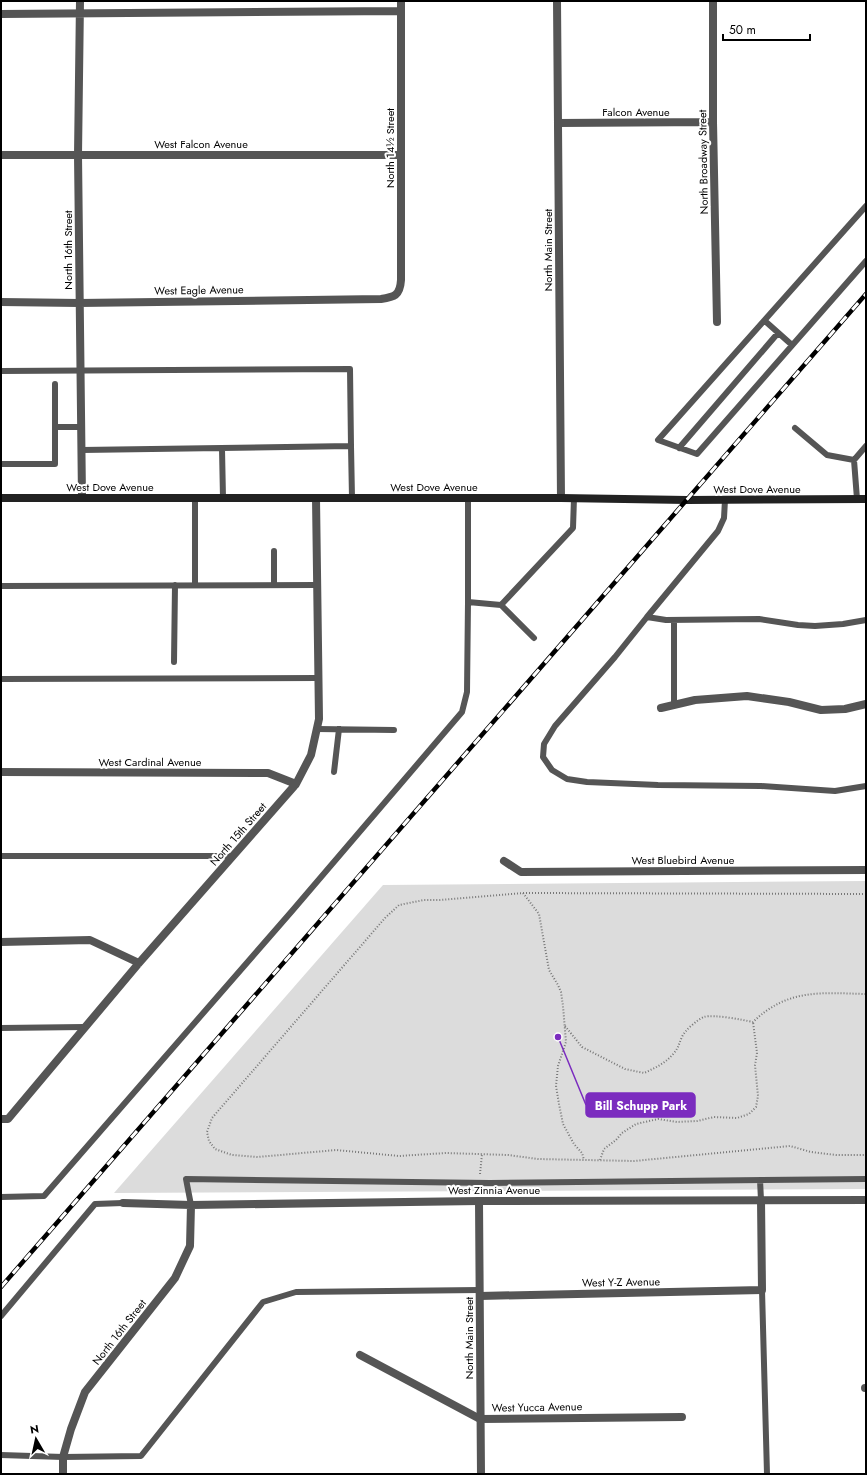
<svg xmlns="http://www.w3.org/2000/svg" width="867" height="1475" font-family="Jost,sans-serif">
<style>
.green{fill:#dcdcdc}
.lines{fill:none;stroke-linecap:round;stroke-linejoin:round}
.path{stroke:#777;stroke-width:2;stroke-dasharray:1 2;stroke-linecap:butt}
.service{stroke:#555;stroke-width:6}
.minor{stroke:#555;stroke-width:8}
.tertiary{stroke:#555;stroke-width:8}
.secondary{stroke:#222;stroke-width:8}
.rail-casing{stroke:#000;stroke-width:4.5}
.rail{stroke:#fff;stroke-width:3;stroke-dasharray:9;stroke-linecap:butt}
.labels{text-anchor:middle;dominant-baseline:central;stroke-width:4;stroke-linejoin:round;paint-order:stroke}
.street-label{font-size:11px;fill:#000;stroke:#fff}
.leader{fill:none;stroke:#7b2cbf;stroke-width:1.5}
.callout-dot{fill:#7b2cbf;stroke:#fff;stroke-width:1.5}
.callout{fill:#7b2cbf;stroke:#7b2cbf;stroke-width:1.5}
.callout-label{font-size:12px;text-anchor:middle;font-weight:bold;fill:#fff}
</style>
<rect width="100%" height="100%" fill="#fff"/>
<path class="green" d="M866 881V1189L114 1193 383 885Z"/>
<g class="lines">
<path class="path" d="M523 893 539 914 549 970 558 985 561 992 563 1006 566 1042 558 1066 556 1086 559 1104 563 1124 574 1144 582 1153 584 1160
M866 894 523 893 440 900H424L399 905 385 918 212 1118 207 1132 209 1141 215 1149 232 1155 258 1157 336 1150 399 1156 446 1153 508 1155 538 1159 634 1161 790 1146 811 1152 836 1155H866
M565 1026 582 1047 625 1069 644 1073C655 1068 666 1063 674 1053 679 1047 679 1043 682 1037 684 1031 698 1019 704 1017 714 1014 743 1020 753 1022 788 988 822 993 866 994
M600 1160 604 1149 616 1140 622 1133 636 1124 658 1119 677 1122 697 1121 714 1117 737 1118 749 1114 756 1107 758 1096 755 1065 757 1053 753 1022
M480 1174 482 1154"/>
<path class="service" d="M866 206 658 440 697 454 866 261
M765 321 792 345
M1 371 350 369 351 446
M55 427H81
M795 428 827 455 854 460 866 446
M679 448 778 333
M222 449 223 498
M82 450 351 446 352 498
M854 460 857 499
M1 464H55V384
M468 498V602L501 605 573 528 574 498
M725 500 724 518 718 531 647 617 666 620 759 619 798 625 815 626 843 624 866 620
M274 551V585
M195 585V498
M1 586 317 585
M501 605 534 638
M647 617 615 657 555 726 544 744 543 757 552 770 567 779 587 782 658 785 761 786 835 791 866 786
M674 620V705
M174 662 175 585
M1 679 318 678
M317 729 394 730
M334 772 339 729
M1 856H233
M1 1028 84 1027
M760 1180 761 1200
M1 1197 44 1196 292 911 462 712 467 692 468 602
M191 1205 186 1179 490 1183 866 1179
M762 1290 767 1474
M1 1316 95 1204 123 1203
M1 1455 63 1457 141 1456 263 1302 296 1292 480 1290"/>
<path class="minor" d="M80 1 78 155 82 498
M557 1 561 498
M713 1V122L717 322
M1 14 401 11
M558 123 713 122
M1 155H401
M1 302 79 303 381 299C394 297 400 296 401 280V1
M661 708 695 700 747 696 789 702 821 710 845 709 866 704
M1 772 268 773 296 784
M504 861 521 872 866 870
M1 942 90 940 139 963
M1 1119H8L139 963 296 784 311 755 319 719 316 498
M123 1203 191 1205 479 1201
M480 1296 762 1290 761 1200
M360 1355 480 1419 682 1417
M865 1388H866
M63 1474V1457L71 1429 85 1392 175 1278 190 1246 191 1205"/>
<path class="tertiary" d="M481 1474 479 1201 866 1200"/>
<path class="secondary" d="M1 498H561L687 500 866 499"/>
<g class="rail-casing">
<path id="rail" d="M1 1287 866 294"/>
</g>
<use href="#rail" class="rail"/>
</g>
<g class="labels">
<g class="street-label">
<text x="636" y="112">Falcon Avenue</text>
<text x="201" y="144">West Falcon Avenue</text>
<text transform="translate(390 148) rotate(-90)">North 14½ Street</text>
<text transform="translate(703 162) rotate(-91)">North Broadway Street</text>
<text transform="translate(68 250) rotate(-90)">North 16th Street</text>
<text transform="translate(548 250) rotate(-90)">North Main Street</text>
<text transform="translate(199 290) rotate(-1)">West Eagle Avenue</text>
<text x="110" y="487">West Dove Avenue</text>
<text x="434" y="487">West Dove Avenue</text>
<text x="757" y="489">West Dove Avenue</text>
<text x="150" y="762">West Cardinal Avenue</text>
<text transform="translate(238 834) rotate(-49)">North 15th Street</text>
<text x="683" y="860">West Bluebird Avenue</text>
<text x="494" y="1190">West Zinnia Avenue</text>
<text transform="translate(621 1282) rotate(-1)">West Y-Z Avenue</text>
<text transform="translate(119 1332) rotate(-52)">North 16th Street</text>
<text transform="translate(469 1338) rotate(-90)">North Main Street</text>
<text transform="translate(537 1407) rotate(-1)">West Yucca Avenue</text>
</g>
</g>
<path class="leader" d="M558 1037L586 1105"/>
<circle class="callout-dot" cx="558" cy="1037" r="4"/>
<rect class="callout" x="586" y="1093" width="109" height="24" rx="4"/>
<g class="callout-label">
<text x="641" y="1110">Bill Schupp Park</text>
</g>
<rect width="867" height="1475" fill="none" stroke="#000000" stroke-width="4"/>
<g transform="translate(36 1439) rotate(351)" stroke="#ffffff" stroke-width="3" paint-order="stroke">
<path d="M0-3L7 15L0 10L-7 15Z" fill="#000000"/>
<text y="-6" font-size="11" font-weight="bold" text-anchor="middle" fill="#000000">N</text>
</g>
<path d="M723 34v6h87v-6" fill="none" stroke="#000000" stroke-width="2"/>
<text x="729" y="34" font-size="12" fill="#000000" stroke="#ffffff" stroke-width="3" paint-order="stroke">50 m</text>
</svg>
